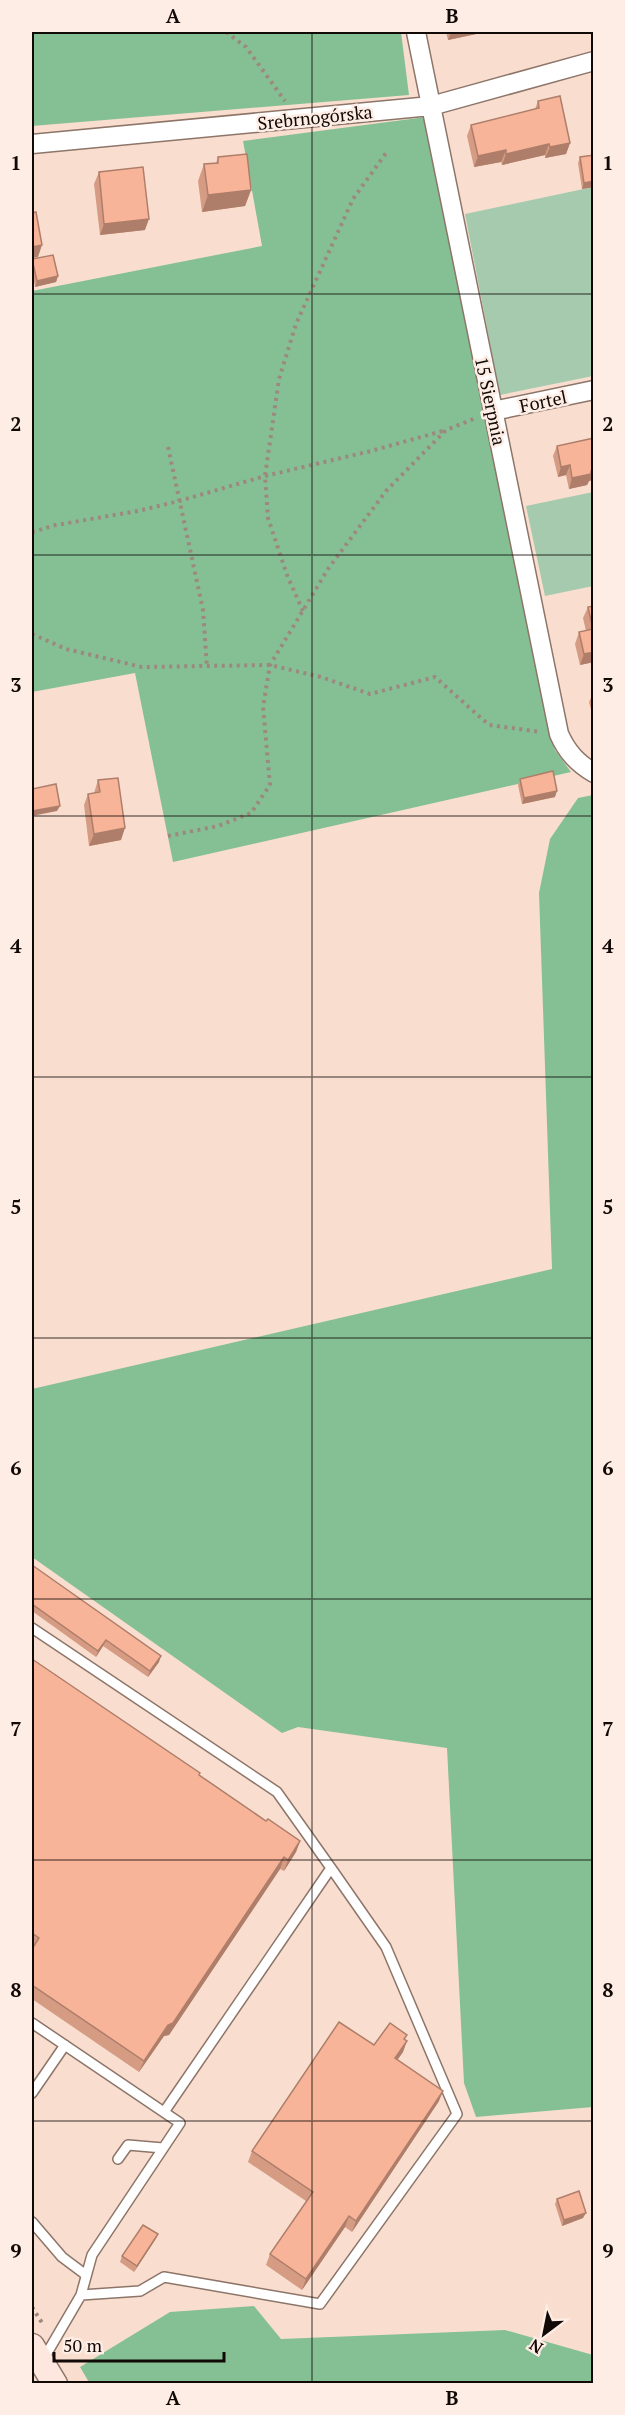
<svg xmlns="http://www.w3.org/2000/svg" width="625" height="2415" font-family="'PT Serif',serif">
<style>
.green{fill:#a5caae}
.forest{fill:#85c094}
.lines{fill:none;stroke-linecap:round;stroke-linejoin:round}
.lane-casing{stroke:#8d7569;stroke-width:12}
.street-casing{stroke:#8d7569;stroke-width:21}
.secondary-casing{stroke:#8d7569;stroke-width:27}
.path{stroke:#9c887e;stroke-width:4;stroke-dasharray:3 4.5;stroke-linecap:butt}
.lane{stroke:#fff;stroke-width:9}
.street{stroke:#fff;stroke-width:18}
.secondary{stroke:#fde7df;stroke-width:24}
.wall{fill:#d59b83}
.shaded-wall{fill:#ae7e6a}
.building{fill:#f8b498;stroke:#ae7e6a;stroke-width:1.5}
.grid{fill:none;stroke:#110905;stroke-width:1.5;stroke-opacity:0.55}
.labels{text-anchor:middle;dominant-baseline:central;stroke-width:5;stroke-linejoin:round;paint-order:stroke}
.street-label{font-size:18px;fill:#110905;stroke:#feede5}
.neatline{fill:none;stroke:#110905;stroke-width:2}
.grid-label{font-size:20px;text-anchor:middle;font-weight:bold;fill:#110905}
</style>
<rect width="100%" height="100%" fill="#f9ded0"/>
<path class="green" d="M593 187V376L500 395 465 214Z
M593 492V586L545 596 526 506Z"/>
<path class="forest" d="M32 32H401L409 95 32 126Z
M426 117 481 403 555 750 571 772 173 862 135 673 32 692V291L262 246 243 141Z
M593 795V2107L476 2117 464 2083 447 1748 298 1727 282 1733 32 1557V1389L552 1269 539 893 550 839 578 798Z
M254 2306 281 2339 505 2330 593 2355V2383L90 2384 80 2367 170 2312Z"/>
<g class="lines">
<g class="lane-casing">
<path id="lane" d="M32 1628 277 1792 331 1868 164 2112
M32 2023 180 2123 92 2255 81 2295 43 2360
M32 2093 65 2045
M118 2159 128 2145 163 2148
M32 2222 62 2257 86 2275
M81 2295 140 2291 164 2277 320 2304 457 2114 386 1947 331 1868"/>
</g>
<g class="street-casing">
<path id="street" d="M416 32 559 734C567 752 577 763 594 773
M32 144 431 106 594 61
M493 411 594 390"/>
</g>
<g class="secondary-casing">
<path id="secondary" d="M32 2346 55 2384"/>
</g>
<path class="path" d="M226 32 246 47 285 101
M168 447 203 610 207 668
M32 532 56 525 138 511 179 501 265 476 371 451 446 430
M303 611 287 575 268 518 265 476 279 379 296 324 353 199 386 153
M32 634 66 649 142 667 270 665 321 677 370 694 435 677 489 725 541 732
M168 836 218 826 251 813 270 785 263 707 270 665 328 569 386 491 446 430 476 418
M32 2307 44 2326"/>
<use href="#lane" class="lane"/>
<use href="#street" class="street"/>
<use href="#secondary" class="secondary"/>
</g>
<path class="wall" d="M446 32H482L481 33 448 40Z
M538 101 570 143 566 154 545 158V155L502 165 501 162 474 167 467 136 471 125 535 109Z
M218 157 251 190 245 206 202 212 198 181 204 164 216 163Z
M580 157 594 187 582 189 578 163Z
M99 172 145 230 100 235 94 184Z
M32 259 58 276 56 282 35 287 32 271Z
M557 446 589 481 587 485 569 489 566 475 558 477 553 456Z
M594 606V662L580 665 575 644 579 632 586 631 583 618 588 607Z
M594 691V721L589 702Z
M520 779 555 797 522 804 518 785Z
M98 780 121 840 89 846 84 805 88 794 94 793Z
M32 1565 159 1662 148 1677 103 1646 96 1657 32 1611Z
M32 1659 266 1821 300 1841 296 1852 284 1871 280 1869 169 2035 164 2036 139 2072 32 1999Z
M405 2040 403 2052 397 2060 439 2101 352 2232 345 2227 302 2290 266 2265 270 2254 306 2201 248 2162 252 2151 374 2045Z
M557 2199 583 2218 562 2226 555 2204Z
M158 2234 155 2240 134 2272 120 2262 122 2256Z"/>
<path class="shaded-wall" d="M451 32H482L481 33 448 40Z
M570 143 566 154 545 158 550 147Z
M549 144 545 155 502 165 506 154Z
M506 150 501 162 474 167 478 156Z
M594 181V187L582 189 584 183Z
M251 190 245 206 202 212 208 195Z
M149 219 145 230 100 235 104 224Z
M42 245 38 257 32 258V247Z
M58 276 56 282 35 287 37 281Z
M570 465 566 475 558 477 561 467Z
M594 470V480L589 481 587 485 569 489 572 478Z
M594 652V662L580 665 584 654Z
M557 791 555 797 522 804 524 798Z
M60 806 57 811 32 816V811Z
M125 828 121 840 89 846 94 834Z
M106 1640 103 1646 96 1657 98 1651Z
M161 1656 159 1662 148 1677 150 1671Z
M300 1841 296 1852 284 1871 288 1860Z
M284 1857 280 1869 169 2035 164 2036 139 2072 144 2061Z
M407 2041 403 2052 391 2069 395 2058Z
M443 2091 439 2101 352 2232 356 2221Z
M586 2213 583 2218 562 2226 564 2220Z
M349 2216 345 2227 302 2290 306 2279Z
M158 2234 155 2240 134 2272 137 2266Z"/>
<path class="building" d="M560 96 570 143 550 147 549 144 506 154V150L478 156 471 125 539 108 538 101Z
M247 154 251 190 208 195 204 164 218 163V157Z
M594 155V181L584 183 580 157Z
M143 167 149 219 104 224 99 172Z
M36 212 42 245 32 247V213Z
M53 255 58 276 37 281 32 259Z
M594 438V470L591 471V474L572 478 570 465 561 467 557 446Z
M594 606V652L584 654 579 632 593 629 588 607Z
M553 771 557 791 524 798 520 779Z
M118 778 125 828 94 834 88 794 100 792 98 780Z
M56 784 60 806 32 811V789Z
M32 1565 161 1656 150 1671 106 1640 98 1651 32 1604Z
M32 1659 200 1773 199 1775 266 1821 268 1819 300 1841 288 1860 284 1857 173 2023 168 2025 144 2061 32 1985V1949L39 1938 32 1933Z
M339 2022 374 2045 390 2023 407 2035 404 2039 407 2041 395 2058 443 2091 356 2221 349 2216 306 2279 270 2254 313 2192 252 2151Z
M579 2191 586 2213 564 2220 557 2199Z
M143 2225 158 2234 137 2266 122 2256Z"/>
<path class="grid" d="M312 32V2384M32 294H594M32 555H594M32 816H594M32 1077H594M32 1338H594M32 1599H594M32 1860H594M32 2121H594"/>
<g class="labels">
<g class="street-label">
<text transform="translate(315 117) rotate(-6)">Srebrnogórska</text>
<text transform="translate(491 401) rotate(78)">15 Sierpnia</text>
<text transform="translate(543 401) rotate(-12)">Fortel</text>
</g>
</g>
<rect width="625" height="2415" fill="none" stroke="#feede5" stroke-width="66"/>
<g transform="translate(544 2334) rotate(212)" stroke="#feede5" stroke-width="4.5" paint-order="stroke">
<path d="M0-4.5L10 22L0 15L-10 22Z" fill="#110905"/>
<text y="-9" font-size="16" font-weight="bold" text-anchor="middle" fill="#110905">N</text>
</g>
<path d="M54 2352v9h170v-9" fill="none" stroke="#110905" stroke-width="3"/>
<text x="63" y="2352" font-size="18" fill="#110905" stroke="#feede5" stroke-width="4.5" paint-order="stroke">50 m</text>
<rect x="33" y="33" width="559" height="2349" class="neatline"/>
<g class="grid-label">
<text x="173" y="23">A</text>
<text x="452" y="23">B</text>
<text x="16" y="170">1</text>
<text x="608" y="170">1</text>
<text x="16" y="431">2</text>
<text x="608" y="431">2</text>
<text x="16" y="692">3</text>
<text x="608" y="692">3</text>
<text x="16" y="953">4</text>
<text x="608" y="953">4</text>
<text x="16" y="1214">5</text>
<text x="608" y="1214">5</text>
<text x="16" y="1475">6</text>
<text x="608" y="1475">6</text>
<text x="16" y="1736">7</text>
<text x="608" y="1736">7</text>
<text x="16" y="1997">8</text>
<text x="608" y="1997">8</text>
<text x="16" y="2258">9</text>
<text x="608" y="2258">9</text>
<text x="173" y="2405">A</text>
<text x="452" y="2405">B</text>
</g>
</svg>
